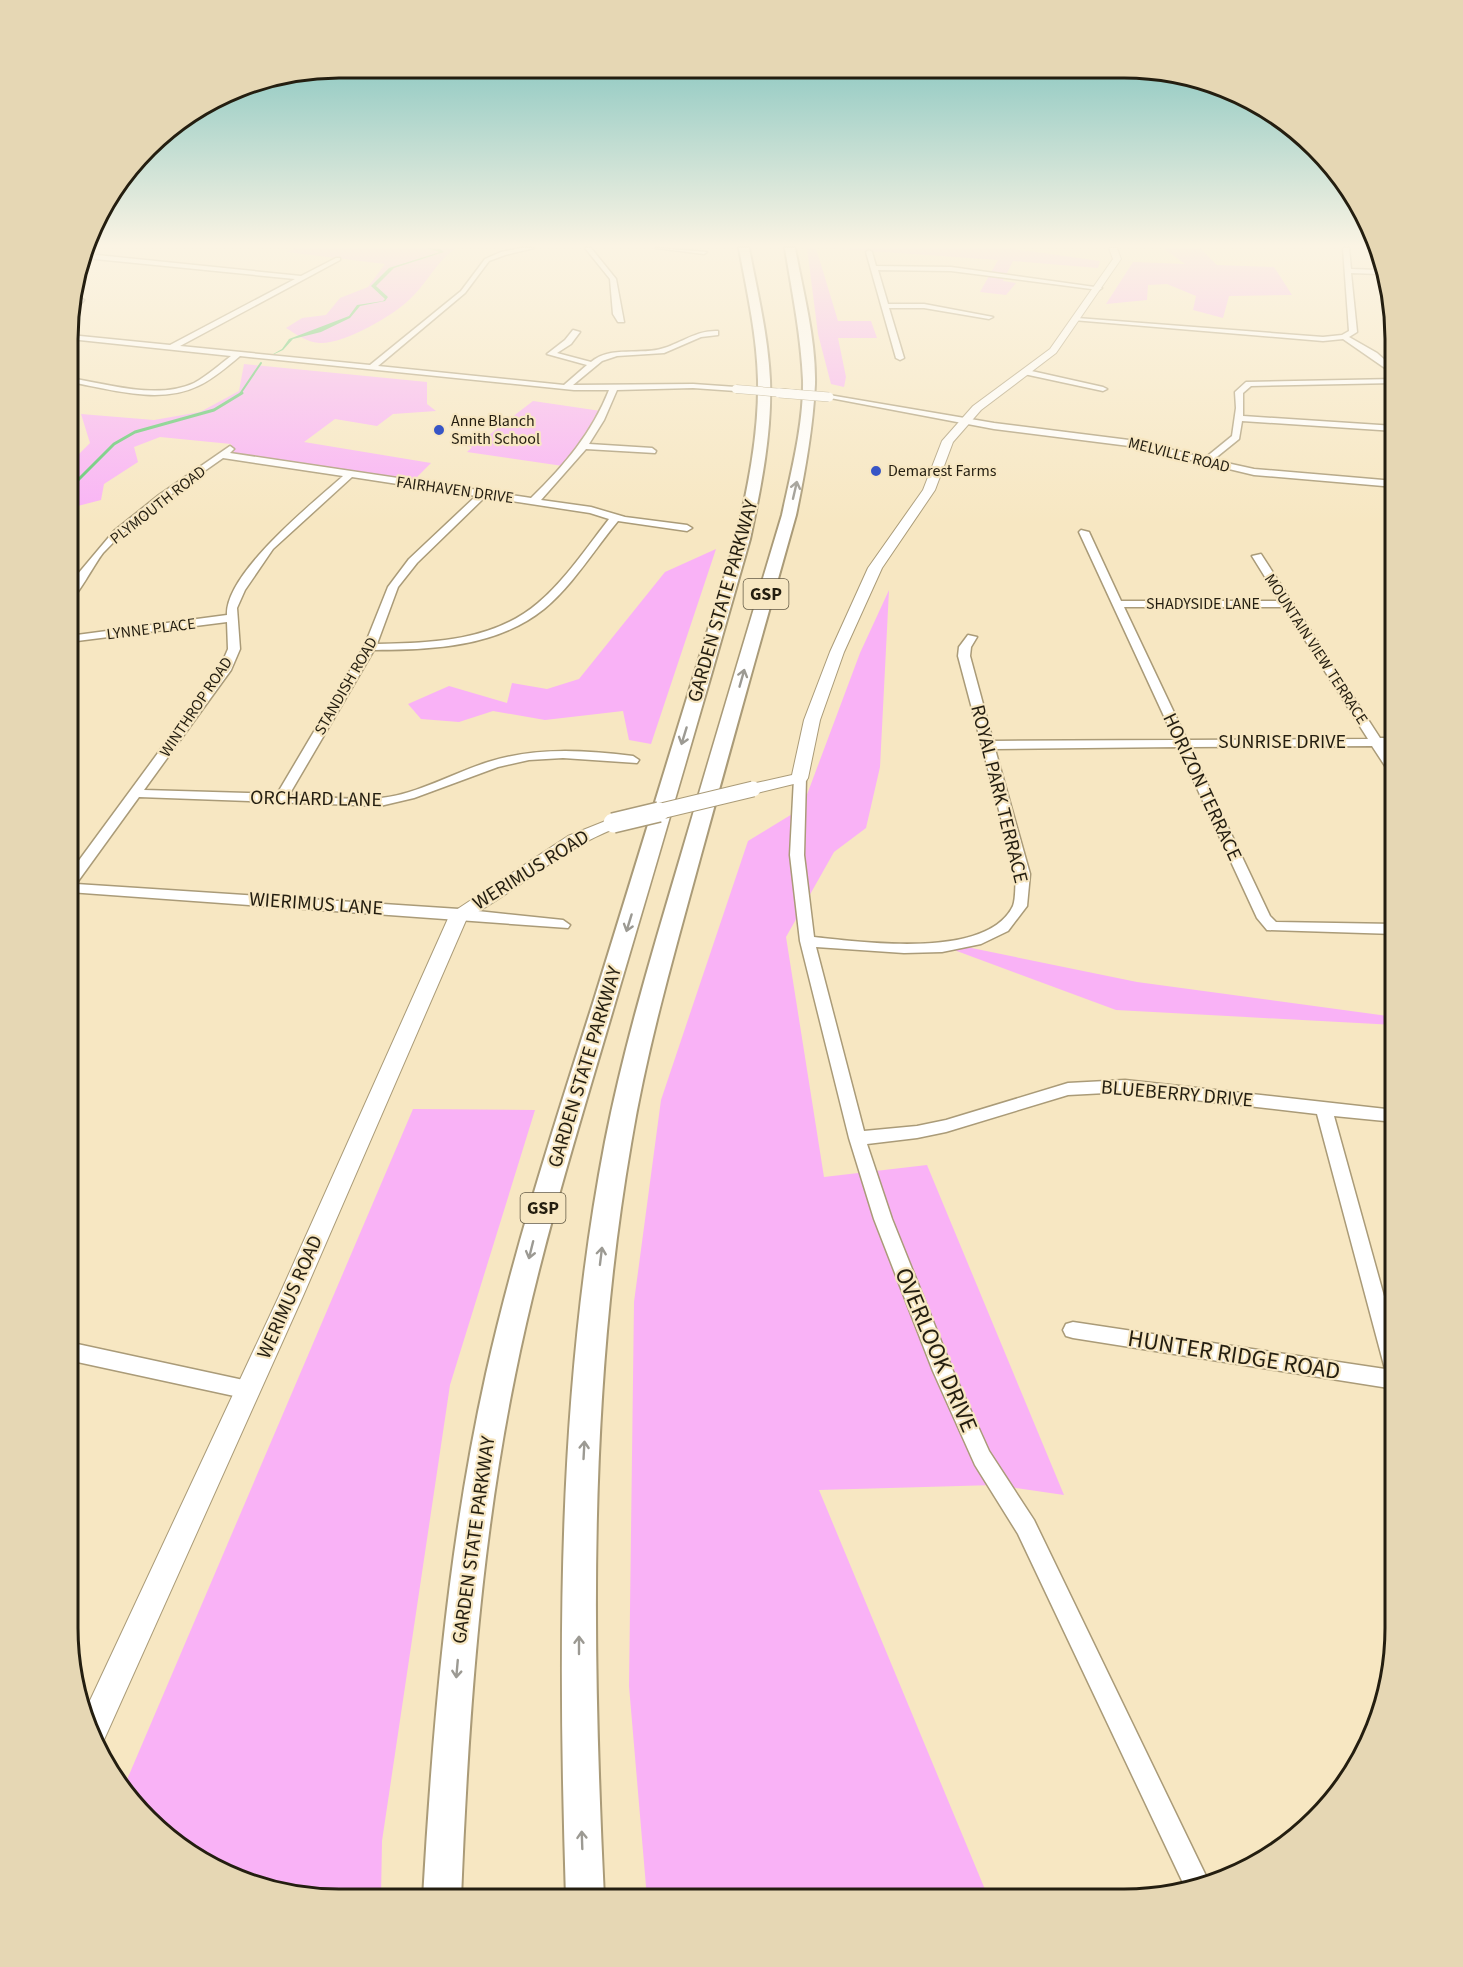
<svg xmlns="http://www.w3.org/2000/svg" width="1463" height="1967" font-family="'Source Sans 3',sans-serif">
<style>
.green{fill:#f9b2f6}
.water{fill:#5bc770}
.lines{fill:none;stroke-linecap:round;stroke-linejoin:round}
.stream-far1{stroke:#5bc770;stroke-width:2}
.stream{stroke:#5bc770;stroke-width:3}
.minor-casing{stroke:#aa9b78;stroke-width:3}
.major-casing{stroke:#aa9b78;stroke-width:2}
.highway-casing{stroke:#aa9b78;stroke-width:4}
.minor{fill:#fff;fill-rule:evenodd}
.major{fill:#fff;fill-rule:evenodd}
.highway{fill:#fff;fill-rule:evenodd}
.minor-bridge-far1-casing{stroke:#aa9b78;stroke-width:9;stroke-linecap:butt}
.minor-bridge-casing{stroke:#aa9b78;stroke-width:10;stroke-linecap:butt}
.major-bridge-far1-casing{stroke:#aa9b78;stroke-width:17;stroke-linecap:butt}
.major-bridge-casing{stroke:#aa9b78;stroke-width:22;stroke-linecap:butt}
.minor-bridge-far1{stroke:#fff;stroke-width:8}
.minor-bridge{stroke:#fff;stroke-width:9}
.major-bridge-far1{stroke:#fff;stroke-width:15}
.major-bridge{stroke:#fff;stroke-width:19}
.oneway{stroke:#9c9a93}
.poi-dot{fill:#3755c6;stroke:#f7e7c2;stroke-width:2}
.labels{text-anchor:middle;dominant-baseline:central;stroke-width:4.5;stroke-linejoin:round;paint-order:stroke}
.far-poi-label{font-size:16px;fill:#241e10;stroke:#f7e7c2;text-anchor:start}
.far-street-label{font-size:16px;fill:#241e10;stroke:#f7e7c2}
.shield{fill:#f7e7c2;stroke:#635a45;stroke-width:1.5}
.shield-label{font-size:18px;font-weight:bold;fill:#241e10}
.street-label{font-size:20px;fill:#241e10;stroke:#f7e7c2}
.near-street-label{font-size:24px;fill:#241e10;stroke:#f7e7c2}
.rim{fill:none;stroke:#241e10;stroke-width:3}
</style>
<rect width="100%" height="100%" fill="#f7e7c2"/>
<path class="green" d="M297 248H456C435 263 428 282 410 299 393 316 344 344 320 343 308 343 296 334 286 328L302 318 326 315 340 298 368 287 385 264 287 252Z
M807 248H816L838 321H871L877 338H838L846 377 844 387 831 384 818 334Z
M827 248H1008L1100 261 1098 268 1013 261 1003 281 1016 283 1006 295 980 292 998 260Z
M1163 248H1200L1217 265 1274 267 1292 295 1229 296 1223 318 1193 310 1196 296 1167 284 1148 285 1147 300 1106 304 1133 262 1185 264Z
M244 364 427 382V404L436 411 393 414 377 426 335 419 304 442 431 463 409 485 236 459 231 444 160 437 134 447 138 462 104 484 101 500 70 508V463L90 443 81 414 154 420 200 412 239 391Z
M533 401 601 411 563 466 467 452 472 447 462 445 473 436 485 438Z
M716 549 651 744 629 740 623 711 545 720 493 711 459 722 421 719 408 704 449 686 507 703 512 683 547 689 579 679 665 572Z
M889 590 880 767 866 828 834 852 786 937 824 1177 927 1165 1064 1495 995 1485 819 1490 989 1899 647 1898 629 1686 634 1302 661 1100 748 841 802 808 860 653Z
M957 945 1137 982 1395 1017V1025L1116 1010 946 947Z
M413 1109 535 1110 450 1385 382 1841 381 1897H304L188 1853 135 1807 123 1789Z"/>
<path class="water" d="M426 248 440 249 444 252 394 268 376 286 388 297 385 301 360 306 350 318 321 332 293 339 283 350 268 357 282 349 289 339 349 316 357 305 383 301 385 299 371 286 389 268 440 252Z"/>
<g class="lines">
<path class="stream-far1" d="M240 394 261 363"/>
<path class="stream" d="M70 488 114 444 135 432 214 410 242 393"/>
<g class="minor-casing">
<path id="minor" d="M521 248H534L505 255 489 261 465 293 378 366 564 385 587 365 547 354 565 340 573 330 580 332 571 344 557 353 591 362C611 345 641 356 664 348 683 342 697 330 718 331V335L701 337 664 353 617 356 602 361 573 385 693 384 736 387 740 389 736 391 693 388 617 390 604 420 589 444 652 448 656 451 655 453 586 449 541 500 591 507 625 517 687 525 692 528 687 531 618 521C594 550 573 585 544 609 497 647 432 650 374 650L289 795C319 796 351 801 381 798 418 794 453 773 488 762 536 747 584 750 633 756L639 760 637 763 563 758 529 760 498 767 414 798 380 806 139 797 76 884 459 909 563 920 570 925 568 928 69 892V874L219 670 228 649 227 622 69 642V636L227 615C225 573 313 503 343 476L223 458C182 487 138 515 103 553 95 563 76 599 69 602V588L77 575 114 531 159 495 230 446 234 449 230 453 531 498C564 466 592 433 609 390H574L240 356C227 367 213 379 198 386 159 405 110 389 70 382V378C108 384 157 400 194 383 207 376 219 365 231 356L70 339V335L170 345 295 279 85 258 87 254 301 276 336 258H340V260L180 346 370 365 461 291 485 259 501 252ZM352 477 476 496 409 559 388 587 364 647 277 794 144 790 231 670 240 649 237 608 245 590 273 549ZM485 497 590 513 609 519C587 547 566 579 538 603 494 641 432 643 377 644L398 587 417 563Z
M585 248H591L616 279 624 322H618L613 314 610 279Z
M656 248 707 252 704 254Z
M1343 248H1349L1351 269 1379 270 1380 274 1351 273 1357 332 1349 337 1377 353 1395 369V375L1343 339 1323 341 1073 320 1077 318 1323 337 1342 335 1349 331Z
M869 250 872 252 876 266 951 267 1102 288 1099 290 951 271 878 270 888 304H924L993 317 989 319 924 308H889L904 358 900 360 896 358 866 252Z
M73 294 84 300 79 306 73 305 77 301 72 298Z
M1027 370 1103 387 1107 389 1103 391 1024 374 1023 372Z
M1395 379V383L1251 386 1243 393V416L1395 426V431L1242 421 1239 439 1213 460 1254 469 1395 481V487L1254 475 1137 447 994 429 825 397 829 395 994 423 1137 441 1205 458 1232 436 1236 408 1235 392 1246 382Z
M1081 530 1089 532 1121 601H1280L1252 556 1261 554 1380 738H1395V746H1384L1395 763V776L1391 775 1372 746 1190 747 1270 916 1276 922 1395 924V934L1267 930 1257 918 1178 747 995 749 1030 874 1027 906 1008 931 981 944 942 952 904 953 816 947 864 1131 917 1126 946 1120 1068 1083 1125 1080 1395 1110V1122L1334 1116 1395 1336V1389L1073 1338 1066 1336 1063 1330 1066 1324 1073 1322 1385 1369 1317 1114 1125 1092 1068 1095 946 1132 917 1138 867 1144 892 1219 953 1371 989 1451 1034 1520 1208 1880 1184 1885 1018 1534 975 1465 933 1371 874 1219 849 1138 800 941 790 855 794 778 800 774 806 778 804 855 814 937C862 942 987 960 1013 906 1016 898 1015 883 1016 874L958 656 959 647 968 635 977 637 971 647 970 656 993 741 1175 740 1079 532ZM1124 607H1284L1368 739 1187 740Z
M68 1342 248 1381 255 1384 258 1390 255 1396 248 1399 68 1360Z"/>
</g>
<g class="major-casing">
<path id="major" d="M1109 248H1117L1121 259 1056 353 981 410 953 442 935 490 882 568 844 652 820 720 808 778 806 781 753 794 747 793 745 789 747 785 792 775 804 720 830 652 868 568 923 490 942 441 973 406 1050 349 1113 259Z
M613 818 622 823 619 827C563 847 519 890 467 918L303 1296 103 1742 95 1745 86 1709 279 1296 450 914 568 836Z"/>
</g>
<g class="highway-casing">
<path id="highway" d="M739 248H749C757 291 768 335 770 380 772 433 761 487 750 539 706 694 661 849 615 1003 579 1126 540 1250 515 1375 480 1547 468 1723 461 1898H423C433 1722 448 1546 486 1374 514 1249 554 1126 593 1003 641 848 688 694 736 539 748 487 759 434 758 380 757 335 747 292 739 248Z
M785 248H795C803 292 816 339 815 384 813 428 805 472 796 515 764 628 732 742 701 855 675 951 647 1046 631 1144 588 1393 592 1646 604 1898H566C558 1645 557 1392 605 1142 624 1045 653 950 681 855 714 741 748 628 782 515 791 473 804 423 803 380 801 335 792 292 785 248Z"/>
</g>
<use href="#minor" class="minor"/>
<use href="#major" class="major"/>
<use href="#highway" class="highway"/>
<g class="minor-bridge-far1-casing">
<path id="minor-bridge-far1" d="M736 389 796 394"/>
</g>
<g class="minor-bridge-casing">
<path id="minor-bridge" d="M779 393 829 397"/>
</g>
<g class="major-bridge-far1-casing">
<path id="major-bridge-far1" d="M653 813 753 789"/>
</g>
<g class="major-bridge-casing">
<path id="major-bridge" d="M613 823 659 812"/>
</g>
<use href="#minor-bridge-far1" class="minor-bridge-far1"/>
<use href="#minor-bridge" class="minor-bridge"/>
<use href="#major-bridge-far1" class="major-bridge-far1"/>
<use href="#major-bridge" class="major-bridge"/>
</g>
<defs><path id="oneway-shaft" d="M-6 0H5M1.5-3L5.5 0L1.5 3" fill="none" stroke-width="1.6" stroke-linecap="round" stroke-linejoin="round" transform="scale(1.5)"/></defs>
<g class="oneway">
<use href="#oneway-shaft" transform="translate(795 490) rotate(-77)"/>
<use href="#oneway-shaft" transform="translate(742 678) rotate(-74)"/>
<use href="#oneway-shaft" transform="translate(684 736) rotate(107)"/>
<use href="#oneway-shaft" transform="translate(629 923) rotate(107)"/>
<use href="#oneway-shaft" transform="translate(531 1250) rotate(104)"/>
<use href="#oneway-shaft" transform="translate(601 1256) rotate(-83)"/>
<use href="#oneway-shaft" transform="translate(584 1450) rotate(-87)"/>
<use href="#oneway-shaft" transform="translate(579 1645) rotate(-90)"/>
<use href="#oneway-shaft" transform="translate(457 1669) rotate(95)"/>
<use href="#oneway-shaft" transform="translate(582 1840) rotate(-92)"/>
</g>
<linearGradient id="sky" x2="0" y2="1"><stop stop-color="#6fbcb8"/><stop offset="0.47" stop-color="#fbf4e4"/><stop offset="1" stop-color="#fbf4e4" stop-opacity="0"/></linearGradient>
<rect width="1463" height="523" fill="url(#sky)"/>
<g class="poi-dot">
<circle cx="439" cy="430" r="6"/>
<circle cx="876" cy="471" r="6"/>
</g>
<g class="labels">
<g class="far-poi-label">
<text x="451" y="421">Anne Blanch<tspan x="451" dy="18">Smith School</tspan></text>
<text x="888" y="471">Demarest Farms</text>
</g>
<g class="far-street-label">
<text transform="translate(1179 455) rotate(14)">MELVILLE ROAD</text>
<text transform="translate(455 490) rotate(8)">FAIRHAVEN DRIVE</text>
<text transform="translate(158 505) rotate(-38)">PLYMOUTH ROAD</text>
<text x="1203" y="604">SHADYSIDE LANE</text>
<text transform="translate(151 629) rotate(-7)">LYNNE PLACE</text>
<text transform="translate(1316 649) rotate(57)">MOUNTAIN VIEW TERRACE</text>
<text transform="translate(346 686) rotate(-60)">STANDISH ROAD</text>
<text transform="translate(196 707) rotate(-56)">WINTHROP ROAD</text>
</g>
<g class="shield">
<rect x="743.5" y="579" width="45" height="30" rx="4.5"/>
<rect x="520.5" y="1193" width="45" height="30" rx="4.5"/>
</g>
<g class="shield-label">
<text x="766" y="594">GSP</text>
<text x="543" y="1208">GSP</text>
</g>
<g class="street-label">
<text transform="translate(723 601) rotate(-74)">GARDEN STATE PARKWAY</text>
<text x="1282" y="742">SUNRISE DRIVE</text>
<text transform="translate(1202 787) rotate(65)">HORIZON TERRACE</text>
<text transform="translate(999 794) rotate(76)">ROYAL PARK TERRACE</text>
<text transform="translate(316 799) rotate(1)">ORCHARD LANE</text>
<text transform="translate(531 870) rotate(-32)">WERIMUS ROAD</text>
<text transform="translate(316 904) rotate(4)">WIERIMUS LANE</text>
<text transform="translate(585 1067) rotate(-73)">GARDEN STATE PARKWAY</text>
<text transform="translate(1177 1094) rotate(5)">BLUEBERRY DRIVE</text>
<text transform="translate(290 1297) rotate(-66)">WERIMUS ROAD</text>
<text transform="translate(474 1540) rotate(-82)">GARDEN STATE PARKWAY</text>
</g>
<g class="near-street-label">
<text transform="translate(936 1350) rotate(67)">OVERLOOK DRIVE</text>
<text transform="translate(1234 1355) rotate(9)">HUNTER RIDGE ROAD</text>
</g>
</g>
<path d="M0 0H1463V1967H0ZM339 78H1124A261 261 0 0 1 1385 339V1628A261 261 0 0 1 1124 1889H339A261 261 0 0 1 78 1628V339A261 261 0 0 1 339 78Z" fill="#e6d7b4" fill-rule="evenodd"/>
<path class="rim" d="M339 78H1124A261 261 0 0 1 1385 339V1628A261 261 0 0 1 1124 1889H339A261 261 0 0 1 78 1628V339A261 261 0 0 1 339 78Z"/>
</svg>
